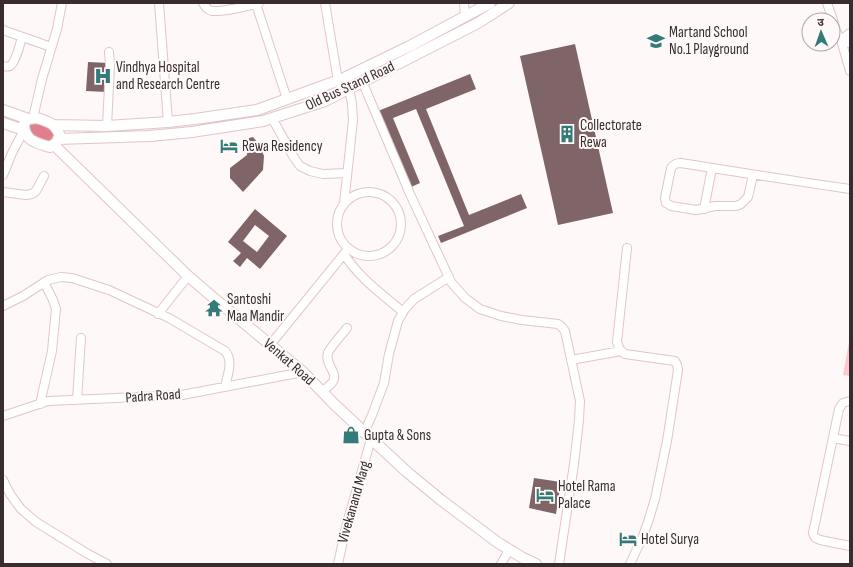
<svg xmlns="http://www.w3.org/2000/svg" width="853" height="567" font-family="'Sofia Sans Condensed','Noto Sans Devanagari',sans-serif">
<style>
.green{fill:#ffc7cd}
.water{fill:#e17f8d;stroke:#ae6670}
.building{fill:#7f6568;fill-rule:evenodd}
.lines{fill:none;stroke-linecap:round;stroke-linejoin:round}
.minor-casing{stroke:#e2c5c8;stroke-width:10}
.major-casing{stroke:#e2c5c8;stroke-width:12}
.minor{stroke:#fff;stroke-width:8}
.major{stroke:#fff;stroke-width:10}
.labels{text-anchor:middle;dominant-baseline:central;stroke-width:4;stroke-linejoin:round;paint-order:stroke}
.poi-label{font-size:15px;fill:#382c2e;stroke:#fef8f8;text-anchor:start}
.street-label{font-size:15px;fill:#382c2e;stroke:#fef8f8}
</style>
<rect width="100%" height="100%" fill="#fef8f8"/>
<path class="green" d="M850 337V376L843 375Z"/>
<path class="water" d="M28 119 57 128 56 143 38 144 24 124Z"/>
<path class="building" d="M575 44 613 213 558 225 520 56Z
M88 62 108 63 106 92 86 91Z
M470 74 476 89 426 109 469 215 521 194 527 208 441 243 438 236 464 226 416 109 393 118 420 183 409 188 378 111Z
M253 137 260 146 264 156 263 170 243 192 230 178V168L247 155 249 138Z
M255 209 287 236 260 269 247 258 240 267 233 261 241 253 228 242ZM255 225 269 236 257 252 243 241Z
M534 478 561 482 556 514 529 508Z"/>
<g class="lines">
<g class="minor-casing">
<path id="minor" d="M159 3 168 122
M203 3C205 7 208 10 212 11 222 12 249 6 259 3
M325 3 338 81 344 91
M464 3 465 16
M827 3 833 20
M256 4 287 99
M833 21C837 32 837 40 850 43
M3 30 51 47
M850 33 841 40 850 71
M3 66C6 67 7 67 10 66 16 62 20 44 22 37
M362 81 410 194 451 282 465 298 480 309 501 316 522 320 558 324 562 327 565 331 580 401 579 420 574 464 559 564
M33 118 42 79 57 29 62 3
M272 118 293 156 300 166 310 171 323 174 347 173
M107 126 110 65 109 52
M3 175 12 153 24 130
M753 175 748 197 741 204 736 206H715L696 210 671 206 666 203 665 198 671 168C674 164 676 163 681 163 738 172 794 181 850 189
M3 192 26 195 32 194 36 191 44 176
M337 224a32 32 0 1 1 64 0a32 32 0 1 1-64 0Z
M344 204 353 120 352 104 349 88
M704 209 712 168
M627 248 617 342C619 348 620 351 625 354L675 361 677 365 678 370 667 441 655 499 649 519 643 536 630 564
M344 254C359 278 382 294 403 312
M3 306 23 296 48 280 61 277 72 278 109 290 169 318 225 351C234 361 227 376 225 387
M158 314 188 276
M270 345 348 249
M571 360 621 351
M322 392C325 389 329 386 332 383 340 373 324 365 328 353 329 349 343 333 347 328
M77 400 81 338
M850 401 843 403 839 409 813 533C814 538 816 538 820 540L850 546
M40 404 52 351 56 309 53 300 44 282
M3 416 48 401 182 395 303 372
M364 433 372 415 384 383 389 354 398 321 405 309 414 299 449 277
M833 438 850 441
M3 480 10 494 21 509 36 522 88 554 107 564
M338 564 346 527 371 439
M501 564 509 550"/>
</g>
<g class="major-casing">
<path id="major" d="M3 110 28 119
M37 118C49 122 55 123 60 136L56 143 50 147C37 143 24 141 24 124L28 119Z
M3 123 24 130
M53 125 107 126 168 122 195 119 257 110 342 79 410 46 490 3
M58 139 150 136 192 132 263 121 325 101 478 23 509 3
M54 145 188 276 215 299 303 372 335 405 407 472 441 500 497 542 523 558 536 564"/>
</g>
<use href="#minor" class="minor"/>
<use href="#major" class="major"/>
</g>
<defs>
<g id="school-bare" transform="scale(1.38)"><path d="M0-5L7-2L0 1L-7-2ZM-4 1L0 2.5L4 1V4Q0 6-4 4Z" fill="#327b78" stroke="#fef8f8" stroke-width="2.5" paint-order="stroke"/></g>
<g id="hospital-bare" transform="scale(1.38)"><path d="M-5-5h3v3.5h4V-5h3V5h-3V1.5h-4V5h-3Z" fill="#327b78" stroke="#fef8f8" stroke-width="2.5" paint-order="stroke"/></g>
<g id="building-bare" transform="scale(1.38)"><path d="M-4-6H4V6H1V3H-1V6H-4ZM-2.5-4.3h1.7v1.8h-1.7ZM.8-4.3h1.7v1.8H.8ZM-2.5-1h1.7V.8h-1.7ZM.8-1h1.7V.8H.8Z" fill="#327b78" stroke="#fef8f8" stroke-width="2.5" paint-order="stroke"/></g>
<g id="hotel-bare" transform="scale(1.38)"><path d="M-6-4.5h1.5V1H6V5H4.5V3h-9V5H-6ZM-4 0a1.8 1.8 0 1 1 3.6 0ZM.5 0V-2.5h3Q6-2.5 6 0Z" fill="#327b78" stroke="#fef8f8" stroke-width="2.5" paint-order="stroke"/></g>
<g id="temple-bare" transform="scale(1.38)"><path d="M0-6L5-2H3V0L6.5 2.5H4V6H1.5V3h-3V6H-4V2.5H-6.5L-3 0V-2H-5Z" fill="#327b78" stroke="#fef8f8" stroke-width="2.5" paint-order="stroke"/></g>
<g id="shop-bare" transform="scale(1.38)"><path d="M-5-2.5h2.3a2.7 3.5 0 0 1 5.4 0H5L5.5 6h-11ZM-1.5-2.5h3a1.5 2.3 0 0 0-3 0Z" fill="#327b78" stroke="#fef8f8" stroke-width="2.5" paint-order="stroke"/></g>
</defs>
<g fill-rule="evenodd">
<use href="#school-bare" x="656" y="41"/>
<use href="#hospital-bare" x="103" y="76"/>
<use href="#building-bare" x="567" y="134"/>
<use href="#hotel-bare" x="229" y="146"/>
<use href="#temple-bare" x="214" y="308"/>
<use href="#shop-bare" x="351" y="435"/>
<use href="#hotel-bare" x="545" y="495"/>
<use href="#hotel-bare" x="628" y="539"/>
</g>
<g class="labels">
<g class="poi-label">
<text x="669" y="32">Martand School<tspan x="669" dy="17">No.1 Playground</tspan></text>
<text x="116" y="67">Vindhya Hospital<tspan x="116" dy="17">and Research Centre</tspan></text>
<text x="580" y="125">Collectorate<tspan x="580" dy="17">Rewa</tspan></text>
<text x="242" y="146">Rewa Residency</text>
<text x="227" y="299">Santoshi<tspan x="227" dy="17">Maa Mandir</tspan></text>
<text x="364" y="435">Gupta &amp; Sons</text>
<text x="558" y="486">Hotel Rama<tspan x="558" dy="17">Palace</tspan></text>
<text x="641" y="539">Hotel Surya</text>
</g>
<g class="street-label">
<text transform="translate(350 86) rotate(-25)">Old Bus Stand Road</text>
<text transform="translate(289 362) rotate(41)">Venkat Road</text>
<text transform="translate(153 396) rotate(-4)">Padra Road</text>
<text transform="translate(354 502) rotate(-74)">Vivekanand Marg</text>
</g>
</g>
<rect width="853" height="567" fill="none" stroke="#382c2e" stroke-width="8"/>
<g transform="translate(821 32) rotate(358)"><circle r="19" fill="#fef8f8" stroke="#afa6a7"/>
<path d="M0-3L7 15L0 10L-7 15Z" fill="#327b78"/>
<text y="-6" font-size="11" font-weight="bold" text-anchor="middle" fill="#382c2e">उ</text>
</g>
</svg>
